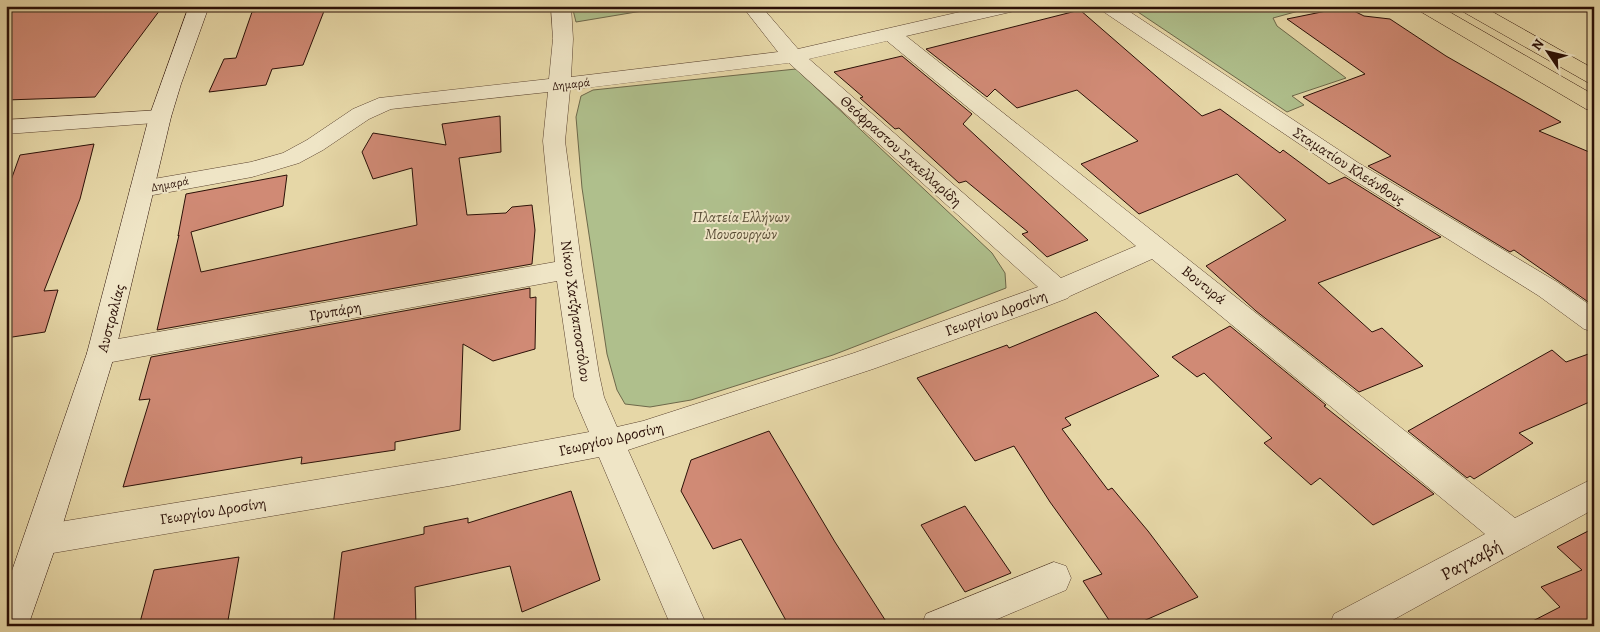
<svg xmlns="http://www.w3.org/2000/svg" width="1600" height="632" font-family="Alegreya,serif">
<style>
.green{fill:#afbf8c;stroke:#6d684a}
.building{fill:#d08a75;stroke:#2b1007}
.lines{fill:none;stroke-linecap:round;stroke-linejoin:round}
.street-casing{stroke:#5a422f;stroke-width:1}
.secondary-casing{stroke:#2b1007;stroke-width:1}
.highway-casing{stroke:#2b1007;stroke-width:1}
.street{fill:#efe5c6;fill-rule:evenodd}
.secondary{fill:#efe5c6;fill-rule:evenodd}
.highway{fill:#e6d7a7;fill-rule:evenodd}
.labels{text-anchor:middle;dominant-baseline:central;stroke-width:4;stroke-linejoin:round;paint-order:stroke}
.far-street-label{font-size:12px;fill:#2b1007;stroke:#efe5c6}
.street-label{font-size:15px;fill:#2b1007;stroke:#efe5c6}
.park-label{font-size:15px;font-style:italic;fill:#594d36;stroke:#efe5c6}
.near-street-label{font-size:18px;fill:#2b1007;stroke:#efe5c6}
</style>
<rect width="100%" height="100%" fill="#e6d7a7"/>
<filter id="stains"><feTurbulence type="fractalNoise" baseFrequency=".004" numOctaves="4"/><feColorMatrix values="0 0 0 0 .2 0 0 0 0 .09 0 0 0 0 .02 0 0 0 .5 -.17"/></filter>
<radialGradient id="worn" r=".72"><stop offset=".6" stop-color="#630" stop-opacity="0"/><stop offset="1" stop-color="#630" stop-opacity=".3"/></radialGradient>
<path class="green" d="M572 6H672L576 22Z
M1129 6H1317L1273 18 1277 26 1346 78 1292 96 1304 105 1287 112Z
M796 69 992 253 1005 273 1006 288 833 355 691 400 650 407 625 404 617 390 607 354 582 188 576 117 581 96 593 90Z"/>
<path class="building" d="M6 6H163L95 97 6 100Z
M310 6H326L303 65 272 69 266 85 209 92 224 59 236 58 252 12Z
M1346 7 1364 16 1390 19 1446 56 1561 122 1539 131 1594 154V306L1514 250 1510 252 1368 166 1391 156 1303 97 1365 74 1287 19Z
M1080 10 1202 116 1220 109 1280 153 1283 150 1329 184 1345 177 1441 237 1318 283 1372 332 1382 328 1423 366 1359 392 1256 311 1206 266 1286 220 1237 174 1139 214 1081 164 1138 141 1077 90 1017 108 995 89 987 97 926 49Z
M902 56 972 114 963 124 1088 240 1047 257 1022 234 1028 232 966 181 959 183 899 128 895 129 860 98 863 97 834 72Z
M500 116 501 152 459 158 467 215 506 213 512 207 532 205 535 230 532 264 157 330 179 235 178 236 186 194 287 175 283 206 191 232 201 272 417 225 412 168 373 179 362 152 373 133 446 145 442 124Z
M94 144 80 199 44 291 58 290 45 332 6 338V194L20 155Z
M530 288V298L536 297 535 349 493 361 463 344 460 430 395 442V450L301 464 302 457 123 487 150 399 139 400 151 357Z
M1096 312 1159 376 1065 418 1071 425 1062 429 1108 490 1112 488 1148 531 1198 597 1132 626H1113L1083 581 1102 574 1050 502 1014 446 975 461 917 378 1007 345 1009 348Z
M1230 326 1326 405 1324 406 1434 494 1373 525 1320 478 1311 485 1264 443 1272 438 1204 373 1197 377 1172 357Z
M1552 350 1566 362 1594 352V400L1519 433 1533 443 1474 479 1470 476 1467 478 1408 431Z
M769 431 835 542 889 626H789L741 539 713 549 681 491 691 460Z
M571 491 600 580 522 612 510 566 415 587 416 626H333L342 552 424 534V527L468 518V523Z
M965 506 1011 573 965 592 921 525Z
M1594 528V626H1523L1560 607 1541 587 1582 570 1557 547Z
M239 557 227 626H139L154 570Z"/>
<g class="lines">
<g class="street-casing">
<path id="street" d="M551 6H571L573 39 571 77 778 52 742 6H761L798 49 986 6H1021L1019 10 906 36 1515 518 1594 478V509L1382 626H1329L1334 614 1485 534 1152 259 1070 296 1068 298 1042 308 873 369 628 450 707 626H671L599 457 449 486 41 555 29 551 24 540 29 529 41 525 449 458 589 432 574 397 557 281 101 364 91 361 87 353 91 345 101 342 555 262 543 141 548 92 391 109 369 119 323 150 299 163 252 177 142 197 133 195 130 189 133 183 142 181 251 162 283 153 307 140 353 109 379 98 549 79 553 39ZM887 41 1136 246 1061 278 809 59ZM789 63 1038 287 854 353 643 421 617 427 604 397 599 374 582 269 565 141 570 90Z
M1099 6H1121L1357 162 1557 282 1594 308V332L1584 329 1539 296 1341 172 1101 10Z
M160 110 168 112 171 117 168 122 6 134V120Z
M1054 562 1066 566 1071 578 1066 590 981 626H921L926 614Z"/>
</g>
<g class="secondary-casing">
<path id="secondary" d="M189 6H209L181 84 171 117 115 353 58 540 28 626H6V588L87 353 149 117Z"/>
</g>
<g class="highway-casing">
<path id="highway" d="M1416 6H1439L1594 95V110L1586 109 1418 10Z
M1458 6H1482L1594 69V84L1587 82 1460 10Z"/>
</g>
<use href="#street" class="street"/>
<use href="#secondary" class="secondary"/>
<use href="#highway" class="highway"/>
</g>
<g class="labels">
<g class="far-street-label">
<text transform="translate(571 84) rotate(-7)">Δημαρά</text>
<text transform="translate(170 184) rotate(-11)">Δημαρά</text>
</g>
<g class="street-label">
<text transform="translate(901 151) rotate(42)">Θεόφραστου Σακελλαρίδη</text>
<text transform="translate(1349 166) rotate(33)">Σταματίου Κλεάνθους</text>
<text transform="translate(1204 285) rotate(39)">Βουτυρά</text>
<text transform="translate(335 311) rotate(-10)">Γρυπάρη</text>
<text transform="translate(576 311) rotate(82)">Νίκου Χατζηαποστόλου</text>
<text transform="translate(996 313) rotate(-20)">Γεωργίου Δροσίνη</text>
<text transform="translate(111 318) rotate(-75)">Αυστραλίας</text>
<text transform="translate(611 439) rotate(-13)">Γεωργίου Δροσίνη</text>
<text transform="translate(213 511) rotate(-9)">Γεωργίου Δροσίνη</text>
</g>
<g class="park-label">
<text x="741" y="217">Πλατεία Ελλήνων<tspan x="741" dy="17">Μουσουργών</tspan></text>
</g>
<g class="near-street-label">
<text transform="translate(1471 560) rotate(-28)">Ραγκαβή</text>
</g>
</g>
<rect width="1600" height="632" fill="none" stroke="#e6d7a7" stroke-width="25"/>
<rect x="8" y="8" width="1585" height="617" fill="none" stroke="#2b1007" stroke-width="2.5"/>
<rect x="12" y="12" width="1575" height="607" fill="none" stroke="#2b1007"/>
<g transform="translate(1548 52) rotate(305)" stroke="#efe5c6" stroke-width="4" paint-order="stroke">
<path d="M0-4L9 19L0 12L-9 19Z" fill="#2b1007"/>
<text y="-8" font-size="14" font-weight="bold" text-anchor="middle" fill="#2b1007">N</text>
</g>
<rect width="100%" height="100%" filter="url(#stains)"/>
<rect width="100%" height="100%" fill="url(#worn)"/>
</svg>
